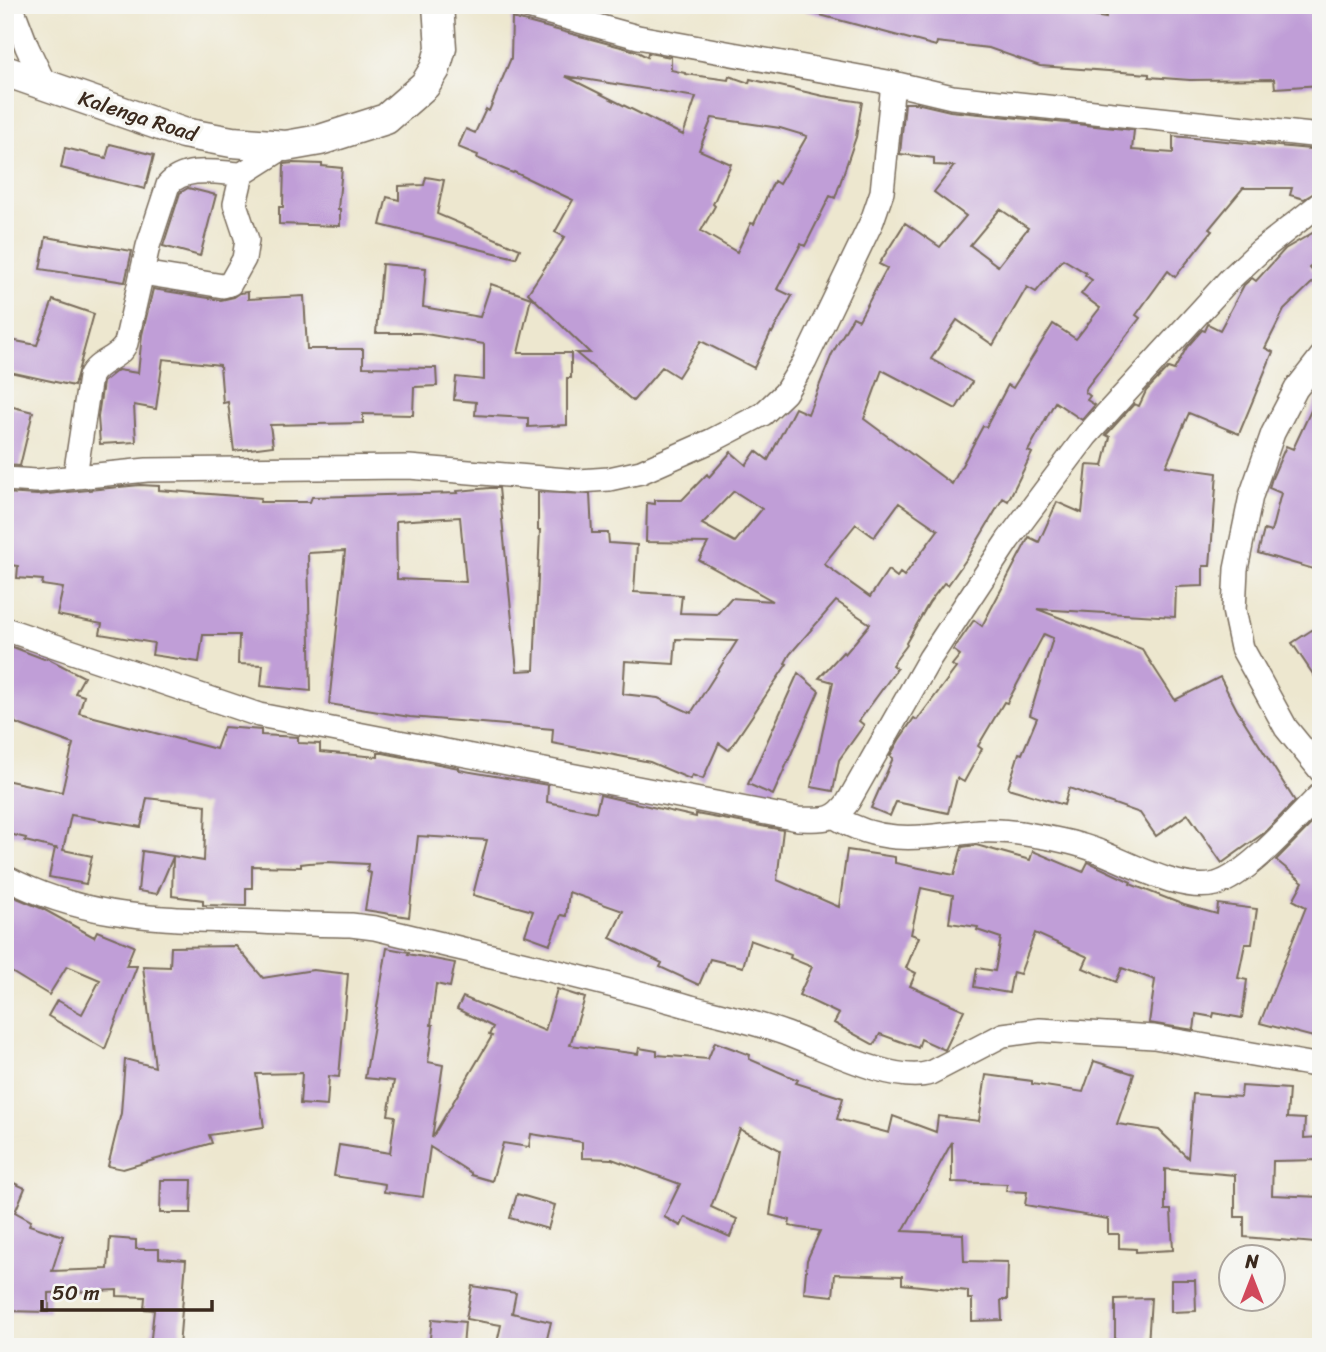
<svg xmlns="http://www.w3.org/2000/svg" width="1326" height="1352" font-family="Sriracha,sans-serif">
<style>
.building{fill:#c09ed7;fill-rule:evenodd}
.lines{fill:none;stroke-linecap:round;stroke-linejoin:round}
.minor-casing{stroke:#796c5c;stroke-width:26}
.major-casing{stroke:#796c5c;stroke-width:33}
.minor{stroke:#fff;stroke-width:23}
.major{stroke:#fff;stroke-width:30}
.labels{text-anchor:middle;dominant-baseline:central;stroke-width:7;stroke-linejoin:round;paint-order:stroke}
.street-label{font-size:21px;fill:#3b2a1e;stroke:#f6f6f2}
</style>
<rect width="100%" height="100%" fill="#f6f6f2"/>
<filter id="ink" filterUnits="userSpaceOnUse"><feTurbulence type="fractalNoise" baseFrequency=".0143" numOctaves="2"/><feDisplacementMap in="SourceGraphic" scale="14" xChannelSelector="R" yChannelSelector="G"/><feConvolveMatrix kernelMatrix="1 2 1 2 8 2 1 2 1" color-interpolation-filters="sRGB"/></filter>
<filter id="wash" filterUnits="userSpaceOnUse"><feTurbulence type="fractalNoise" baseFrequency=".00686" numOctaves="4" result="noise"/><feDisplacementMap in="SourceGraphic" scale="28" xChannelSelector="R" yChannelSelector="G"/><feGaussianBlur stdDeviation="1.57" result="paint"/><feColorMatrix in="noise" values="0 0 0 0 0 0 0 0 0 0 0 0 0 0 0 0 0 1.4 0 .05"/><feComposite in="paint" operator="in"/></filter>
<g filter="url(#wash)">
<rect width="100%" height="100%" fill="#ede7cf"/>
<g id="blocks">
<path class="building" d="M806 5H1065L1063 11 1106 18V5H1314V8H1321V85L1275 88 1274 79 1190 80 1149 77V74L1040 66 989 48 937 42 936 46 880 31 805 11Z
M512 18 636 51 647 57 648 53 671 57V70L685 73V74L728 80 729 76 749 83 750 79 823 96 862 102 856 137 835 198 830 196 805 246 801 244 777 289 792 296 772 333 771 332 754 368 701 341 678 377 662 367 633 401 576 353H590L528 293 565 237 555 232 573 200 514 172 513 173 477 158 478 155 458 147 466 129 475 133 486 109 489 111 511 58ZM565 76 696 97 683 135ZM712 118 780 128 807 136 779 184 774 181 754 224 751 223 737 252 701 231 715 206 713 204 731 164 699 150Z
M905 103H916L950 111 1134 130 1132 150 1173 153V136L1321 150V189L1304 199 1290 195 1292 188H1243L1209 229 1212 231 1175 277 1168 271 1136 315 1140 318 1087 387 1085 392 1090 396 1087 400 1095 405 1082 420 1055 402 1028 451 1032 453 1008 501 1003 498 968 557 948 585 944 583 929 603 906 643 907 645 892 665 897 669 859 721 864 725 839 760 833 791 811 787 833 682 819 678 843 652 845 654 870 624 836 601 790 654 785 663 787 664 729 750 719 743 703 779 692 775 690 779 650 762 552 743 553 729 410 717 329 704 345 551 308 553 311 691 261 686 263 665 238 664 239 635H203L199 662 152 655 154 643 100 634 102 624 57 615 63 588 42 585 43 580 17 578 18 566 5 564V493L37 495 140 485 159 486V490L261 498 260 502H310L312 497 458 493 457 491 490 488H499L517 671 534 670 540 530H538V492L590 494 592 533H608L609 543 637 545 634 592 682 595 680 613 717 614 731 598 773 601 699 560 708 543 646 542 647 503 655 504V500H682L707 474 709 477 731 452 746 465 756 451 768 460 795 408 808 414 832 354 853 317 859 320 887 268 879 264 905 223 940 247 966 216 934 192 954 166 934 165V158L900 154ZM1000 209 1028 228 998 266 970 245ZM1063 259 1086 273 1085 275 1092 280 1081 294 1100 308 1076 339 1053 324 1013 388 1008 385 986 427 983 426 952 484 864 419 882 370 956 409 972 382 931 359 957 320 993 345 1027 287 1036 292ZM734 491 762 509 735 542 702 524ZM899 503 938 530 904 576 900 573 897 577 888 570 870 597 824 564 856 524 874 537ZM460 517 466 582 397 579 396 521ZM676 639 737 641 691 713 658 698 623 694 625 661 674 664Z
M110 144 154 155 145 189 61 168 65 148 106 158Z
M293 163 322 164V166L342 168 338 209H340V226L279 224V207H283L284 164Z
M426 177 444 180 437 214 520 249 516 258 380 225 387 197 399 200V186L424 185Z
M188 188 216 195 200 256 163 246 180 193Z
M1321 228V259L1309 267 1318 277 1284 310 1265 348 1273 352 1239 434 1189 413 1166 466 1217 473 1210 566H1203V586L1176 587 1175 617 1037 609 1142 649 1175 700 1220 677 1237 710 1295 801 1264 833 1222 863 1188 814 1156 836 1140 813 1069 788 1064 805 1008 788 1019 753 1022 754 1037 718 1030 715 1053 638 1044 634 1007 703 1004 702 978 746 982 749 964 782 957 778 948 813 896 802 890 816 871 808 893 758 890 756 899 740 914 718 917 720 956 668 952 665 960 655 953 650 974 620 982 626 1029 537 1039 542 1057 502 1082 513 1087 465 1103 466 1110 437 1106 435 1134 404 1139 406 1146 391 1168 368 1174 370 1187 347 1202 330 1205 331 1208 324 1220 330 1244 285 1252 278 1256 281 1285 249Z
M46 237 132 251 125 282 40 269Z
M382 264 426 268 423 307 480 317 491 284 531 298 518 353H571V378H567V425L528 427V418L475 415 476 402 454 400 456 377 484 380V344L420 333H376Z
M153 289 221 300 234 297 240 293 248 292V299L304 296 307 349H363V367L436 368 437 386 414 387 413 415 363 414V423L270 425 273 446 234 451 228 402 223 403 220 365 163 359 156 409 134 405 136 442 100 444 98 417 103 382 118 370 138 373 142 335Z
M53 300 94 314 74 386 5 371V339L37 345Z
M1321 389V557L1317 570 1258 553 1264 530 1271 532 1281 493 1269 488 1272 478 1286 446 1293 449Z
M5 405 33 412 20 466 5 465Z
M1321 624V686L1292 643Z
M5 644 44 659 47 658 84 677 75 693 84 696 79 713 216 749 224 727 261 730V735L298 737V743L320 744V752L378 757V753H383L459 768V770L548 785 547 802 596 812 600 795 696 817V814L783 830 777 880 839 907 847 850 895 857V863L954 875 962 847 976 845 1030 860 1033 851 1083 872 1088 862 1131 882 1130 884 1184 905 1217 914 1218 904 1257 909 1252 944H1245L1238 978 1247 980 1242 1018 1214 1013 1213 1017 1196 1014 1194 1030 1149 1023 1155 980 1122 968 1116 982 1083 968 1088 957 1035 933 1020 974 1013 972 1009 993 974 987 977 968 995 971 1001 938 977 930 978 927 949 923 953 895 921 888 911 934 919 937 906 968 916 973 910 986 964 1010 945 1050 921 1039 918 1048 880 1034 874 1045 834 1023 839 1014 799 995 812 967 790 958 791 955 750 940 743 967 710 959 699 985 660 967 662 963 610 938 623 911 569 892 566 916 561 915 550 944 525 935 533 911 473 895 487 840 418 836 409 917 365 910 371 873 367 872 368 864 327 862 309 863 301 864V867L252 866V888H246V906L203 905V900L172 896 173 857 157 894 138 891 142 851 204 861 206 805 147 798 141 827 71 815 63 850 92 856 86 884 49 877 55 848 58 849 25 841 26 838 5 833V780L62 792 73 744 15 723V721L5 716Z
M798 673 819 691 773 795 748 784Z
M1321 814V1039L1260 1023 1306 907 1293 900 1303 882 1276 860Z
M5 893 43 909 94 937 97 931 134 946 126 966H137L105 1049 48 1016 57 1000 82 1014 100 980 67 966 49 995 5 968Z
M236 946 263 978 313 970 348 974 339 1077 329 1076 327 1106 300 1104 302 1073 256 1074 264 1127 209 1135 212 1143 123 1169 108 1166 121 1113 125 1059 155 1067 143 966 170 967 171 947Z
M387 948 409 952 408 954 455 963 450 987 436 984 431 1025H433L428 1062 443 1065 432 1138 492 1036 489 1035 493 1027 457 1009 463 997 545 1031 557 989 585 998 570 1045 638 1054 639 1048 657 1051V1055L708 1059 715 1042 750 1055 749 1059 798 1080 796 1083 843 1098 837 1119 889 1133 893 1116 936 1132 938 1116 979 1121 986 1075 1032 1081V1084L1083 1092 1094 1061 1134 1074 1117 1124 1159 1130 1188 1158 1193 1094 1241 1097 1242 1086 1289 1089 1287 1118 1305 1119 1304 1138 1321 1137V1160L1273 1161 1272 1195 1321 1197V1223H1317L1315 1243 1244 1237V1217H1235V1175L1165 1169V1210H1171L1173 1250 1136 1252V1249L1119 1248V1234H1108V1219L1025 1205 1027 1192 1006 1191 1007 1184 952 1182V1142L903 1231 963 1234 964 1261 1008 1262 1007 1300H1001L1002 1320 972 1321V1299H968V1291L902 1284V1276L835 1274 833 1296 804 1293 807 1260 820 1231 789 1226 790 1220 770 1215 780 1150 740 1129 711 1207 737 1219 730 1237 685 1217 681 1226 664 1217 680 1184 612 1159 582 1158V1142L531 1134 529 1147 503 1143 492 1181 471 1175V1173L430 1147 423 1197 384 1192 385 1184 334 1176 339 1145 390 1153 395 1116 388 1115 394 1081 365 1078Z
M5 1179 25 1188 15 1212 31 1221 29 1225 63 1236 52 1271 108 1269 110 1238 136 1240V1249H159V1258L186 1260 179 1347H150L154 1310 144 1309 145 1297 117 1296V1290L49 1293V1312L5 1311Z
M161 1180H192L191 1213H160Z
M517 1194 555 1205 548 1229 510 1218Z
M1171 1280H1195L1196 1311 1171 1312Z
M472 1286 516 1293 512 1313 551 1322 545 1347H496L501 1325 466 1319Z
M1151 1298 1148 1345 1115 1344V1299Z
M432 1319 465 1322 463 1347H429Z"/>
</g>
</g>
<g filter="url(#ink)">
<use href="#blocks" fill-opacity="0" stroke="#796c5c" stroke-width="2"/>
<g class="lines">
<g class="minor-casing">
<path id="minor" d="M11 5 27 47 45 85
M520 5 638 37 893 83 952 97 1321 136
M142 273 223 286 230 284 244 259 247 240 235 204 242 174 286 146
M1321 357 1296 389 1273 433 1251 496 1236 569 1234 610 1242 648 1286 728 1321 771
M75 476 90 377C97 360 119 360 126 343L148 246 168 185C185 165 219 173 242 174
M5 479 36 481 147 470 409 467 579 481 609 479 641 472 711 441 763 414 785 393 805 361 872 221 882 192 893 83
M5 629 259 715 798 819C822 819 833 823 848 802L930 658 1008 540 1086 436 1229 280 1260 251 1321 203
M835 817C881 845 918 838 969 832 990 829 1017 832 1038 836 1056 839 1077 843 1095 850 1128 862 1180 893 1216 884 1248 875 1296 819 1321 794
M5 877C78 916 147 918 228 921 269 922 310 925 351 925L375 928C481 954 587 977 691 1007 722 1015 754 1022 784 1033 820 1046 894 1085 930 1073L1003 1035 1040 1030 1154 1037 1321 1066"/>
</g>
<g class="major-casing">
<path id="major" d="M5 71 183 133 232 142 286 146 320 140 386 119 425 85 435 69 441 48 438 5"/>
</g>
<use href="#minor" class="minor"/>
<use href="#major" class="major"/>
</g>
</g>
<g class="labels">
<g class="street-label">
<text transform="translate(138 116) rotate(18)">Kalenga Road</text>
</g>
</g>
<rect width="1326" height="1352" fill="none" stroke="#f6f6f2" stroke-width="28"/>
<g transform="translate(1252 1278)"><circle r="33" fill="#f6f6f2" stroke="#aba49d" stroke-width="2"/>
<path d="M0-5L12 26L0 18L-12 26Z" fill="#d1495b"/>
<text y="-10" font-size="19" font-weight="bold" text-anchor="middle" fill="#3b2a1e">N</text>
</g>
<path d="M42 1300v10h170v-10" fill="none" stroke="#3b2a1e" stroke-width="3.5"/>
<text x="52" y="1300" font-size="21" fill="#3b2a1e" stroke="#f6f6f2" stroke-width="5" paint-order="stroke">50 m</text>
</svg>
